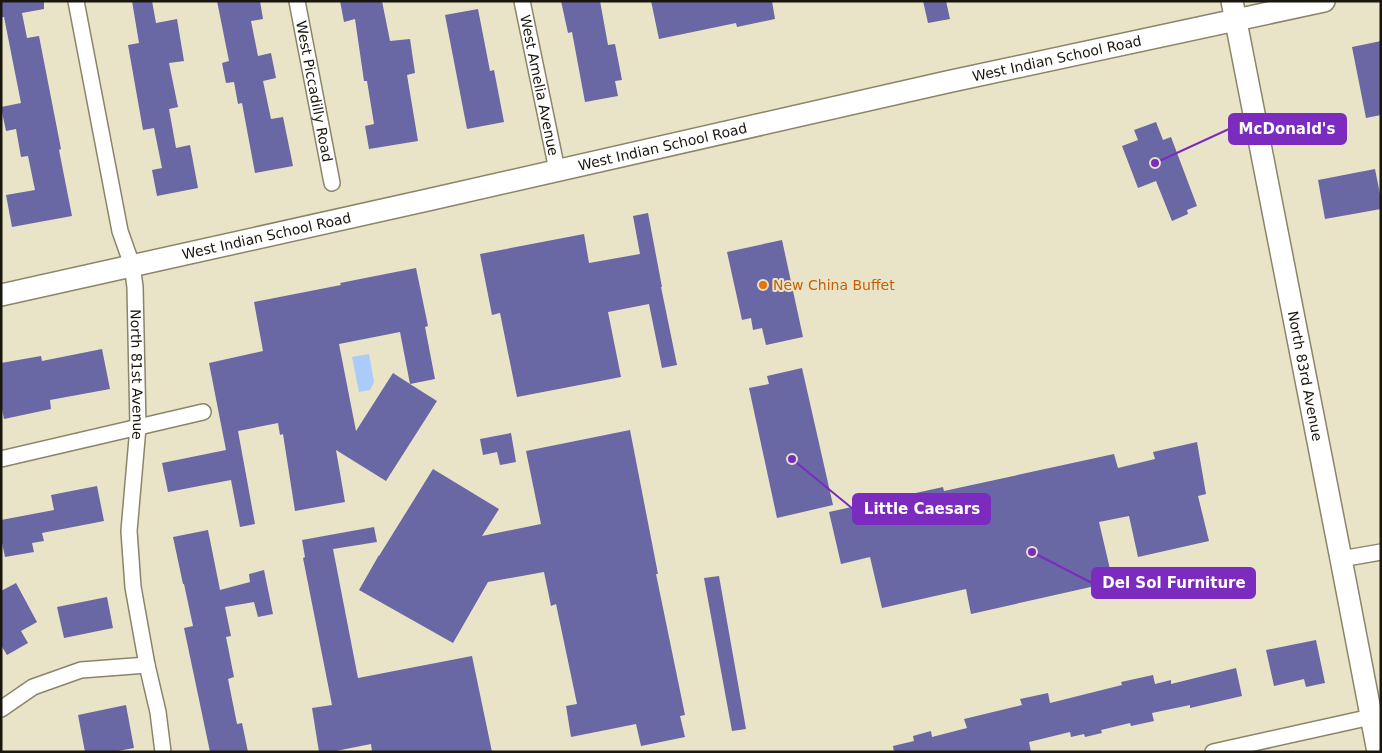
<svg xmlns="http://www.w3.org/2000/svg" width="1382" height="753" font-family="'DejaVu Sans',sans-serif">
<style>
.water{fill:#abcbfa}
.building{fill:#6967a4;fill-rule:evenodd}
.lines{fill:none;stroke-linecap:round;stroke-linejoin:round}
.street-casing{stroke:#8a856a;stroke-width:18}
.secondary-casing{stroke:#8a856a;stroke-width:24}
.street{stroke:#fff;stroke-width:15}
.secondary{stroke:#fff;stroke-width:21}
.food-dot{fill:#e8710a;stroke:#e9e4c7;stroke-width:2}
.labels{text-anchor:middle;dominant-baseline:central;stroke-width:4;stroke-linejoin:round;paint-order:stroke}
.street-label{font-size:14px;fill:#19170d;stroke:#e9e4c7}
.food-label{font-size:14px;fill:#c56008;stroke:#e9e4c7;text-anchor:start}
.leader{fill:none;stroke:#7b2cbf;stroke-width:2}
.callout-dot{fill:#7b2cbf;stroke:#e9e4c7;stroke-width:2}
.callout{fill:#7b2cbf;stroke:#7b2cbf;stroke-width:2}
.callout-label{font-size:15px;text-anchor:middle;font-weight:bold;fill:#fff}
</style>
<rect width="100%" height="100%" fill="#e9e4c7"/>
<path class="water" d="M369 354 374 382 370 390 359 392 352 357Z"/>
<path class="building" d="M1 1H44V9L22 13 27 38 39 36 61 149 59 150 72 216 12 227 6 195 35 190 28 156 21 157 16 129 6 131 1 107 21 103 4 17H1Z
M132 1H152L156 23 177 19 184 61 169 63 178 107 169 109 176 148 190 145 198 188 157 196 152 170 162 168 154 128 143 130 128 45 139 43Z
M217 1H260L263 19 251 21 258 56 271 53 276 78 263 81 271 119 283 117 293 166 255 173 242 103 238 104 234 82 226 83 222 63 229 61Z
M340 1H382L390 41 410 39 415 73 407 75 418 141 369 149 365 126 374 124 367 81H364L355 19 344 22Z
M561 1H600L608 45 615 44 622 80 615 81 618 96 585 102 572 32 568 33Z
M651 1H772L775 19 737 27 736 23 659 39Z
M923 1H946L950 19 928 23Z
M478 9 490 71 494 70 504 122 467 129 445 15Z
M1381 41V115L1366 118 1352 47Z
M1156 122 1163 140 1171 137 1197 206 1187 210 1188 214 1172 221 1156 181 1138 188 1122 146 1138 140 1134 130Z
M1375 169 1381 199V209L1325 219 1318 180Z
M648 213 662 287H661L677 365 662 368 649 304 608 312 621 377 517 397 500 313 492 315 480 254 584 234 589 263 640 254 633 216Z
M782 240 803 337 766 345 762 328 753 330 751 318 742 320 727 252Z
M416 268 428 326 425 327 435 379 410 384 437 401 386 481 336 450 345 502 295 511 283 434 280 435 278 423 238 431 255 524 240 527 231 480 168 492 162 463 226 450 209 363 263 351 254 302 341 285 340 283ZM400 332 410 384 393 373 356 431 339 344Z
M102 349 110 389 50 400 51 409 4 419 1 404V363L41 356 42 361Z
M802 368 833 505 777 518 749 388 769 384 767 376Z
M630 430 658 574H656L685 715 680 716 685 737 641 746 636 724 571 737 566 706 577 704 556 604 551 606 544 572 488 582 453 643 359 590 379 555V556L433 469 499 509 482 536 541 524 526 451Z
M511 433 516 462 500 465 497 452 483 455 480 439Z
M1197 442 1206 494 1198 496 1209 541 1138 557 1129 516 1099 522 1113 582 971 614 966 589 882 608 870 557 841 564 829 512 943 487 944 491 1114 454 1118 468 1155 459 1153 452Z
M97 486 104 521 42 533 44 541 32 543 34 552 5 557 1 538V520L54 510 51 495Z
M374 527 377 542 333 549 358 678 472 656 492 752H372L371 744 331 752H319L312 708 332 705 303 558 305 557 302 540Z
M208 530 220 590 250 582 249 574 264 570 273 614 258 617 254 602 225 607 231 636 226 637 234 677 228 679 237 724 242 723 248 752H210L184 628 193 626 184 584H183L173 537Z
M719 576 746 729 732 731 704 578Z
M16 583 37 622 21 631 28 643 7 655 1 645V591Z
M107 597 113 628 64 638 57 607Z
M1316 640 1325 683 1306 687 1304 679 1274 686 1266 650Z
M1236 668 1242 696 1190 708V705L1152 713 1154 721 1131 726 1130 723 1101 730 1102 733 1085 737 1084 734 1071 737 1070 732 1029 742 1031 752H894L893 746 914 741 913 736 931 731 932 737 967 728 964 719 1022 705 1020 699 1048 693 1050 703 1122 685 1121 682 1153 675 1155 684 1171 680V684Z
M126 705 134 748 113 752H85L78 715Z"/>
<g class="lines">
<g class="street-casing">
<g id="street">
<path id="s1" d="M76 1 120 231 132 265 135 287 138 427 129 531 133 587 147 665 158 712 163 752"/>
<path id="s2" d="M297 1 332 183"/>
<path id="s3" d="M522 1 557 170"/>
<path d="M1 459 203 412"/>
<path d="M1341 559 1381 552"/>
<path d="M1 709 33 687 81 670 147 665"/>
<path d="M1213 752 1371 717"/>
</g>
</g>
<g class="secondary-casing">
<g id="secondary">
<path id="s4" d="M1232 1 1341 559 1378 752"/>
<path id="s5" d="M1 295 432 199 947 82 1324 1"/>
</g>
</g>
<use href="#street" class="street"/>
<use href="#secondary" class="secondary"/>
</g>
<circle class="food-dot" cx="763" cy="285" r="5"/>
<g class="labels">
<g class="street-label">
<text stroke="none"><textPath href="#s5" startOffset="1082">West Indian School Road</textPath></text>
<text stroke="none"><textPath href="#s3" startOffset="86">West Amelia Avenue</textPath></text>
<text stroke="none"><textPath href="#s2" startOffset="92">West Piccadilly Road</textPath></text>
<text stroke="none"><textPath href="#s5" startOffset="678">West Indian School Road</textPath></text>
<text stroke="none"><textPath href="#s5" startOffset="272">West Indian School Road</textPath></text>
<text stroke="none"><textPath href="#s1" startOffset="380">North 81st Avenue</textPath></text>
<text stroke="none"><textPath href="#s4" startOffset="382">North 83rd Avenue</textPath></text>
</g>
<g class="food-label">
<text x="773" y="285">New China Buffet</text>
</g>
</g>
<path class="leader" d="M1155 163L1229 129M792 459L853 509M1032 552L1092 583"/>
<g class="callout-dot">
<circle cx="1155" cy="163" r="5"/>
<circle cx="792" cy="459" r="5"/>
<circle cx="1032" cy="552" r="5"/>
</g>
<g class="callout">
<rect x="1229" y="114" width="117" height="30" rx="5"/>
<rect x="853" y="494" width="137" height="30" rx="5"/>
<rect x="1092" y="568" width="163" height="30" rx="5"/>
</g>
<g class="callout-label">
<text x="1287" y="134">McDonald's</text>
<text x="922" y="514">Little Caesars</text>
<text x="1174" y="588">Del Sol Furniture</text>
</g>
<rect width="1382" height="753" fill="none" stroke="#19170d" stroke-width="5"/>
</svg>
